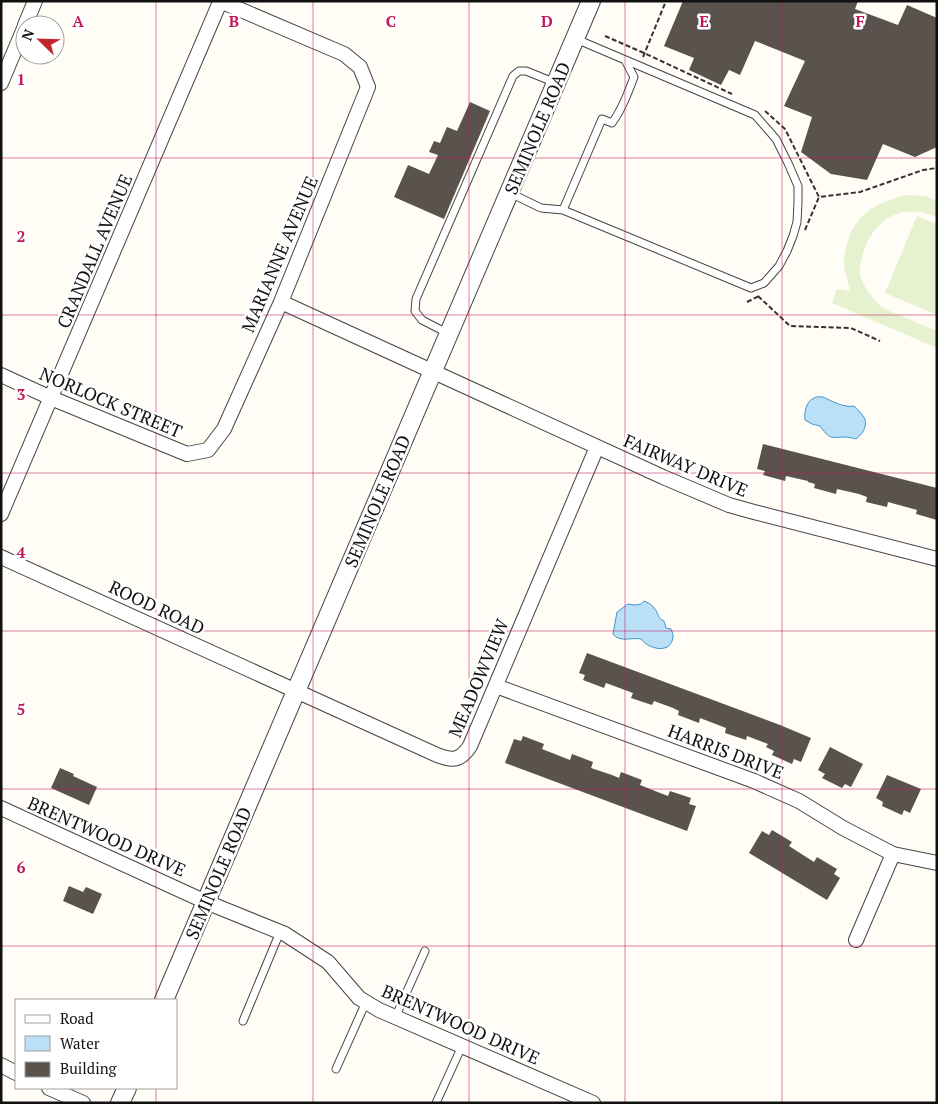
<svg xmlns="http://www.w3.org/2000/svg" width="938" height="1104" font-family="'PT Serif',serif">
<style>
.pitch{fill:#e6f2cf}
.water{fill:#b9e0f7;stroke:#3f96cf}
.building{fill:#5a524d}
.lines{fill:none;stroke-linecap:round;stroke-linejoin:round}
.service-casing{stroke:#444;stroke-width:9}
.minor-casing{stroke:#444;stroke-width:16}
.tertiary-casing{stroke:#444;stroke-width:20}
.path{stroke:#333;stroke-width:2;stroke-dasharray:5 2.5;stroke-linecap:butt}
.service{stroke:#fff;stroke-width:7}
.minor{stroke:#fff;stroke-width:14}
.tertiary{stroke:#fff;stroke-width:18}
.grid{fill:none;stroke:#c2185b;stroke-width:1;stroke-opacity:0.55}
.labels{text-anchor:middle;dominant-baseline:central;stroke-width:5;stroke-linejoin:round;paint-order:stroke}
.street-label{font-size:18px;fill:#111;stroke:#fff}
.grid-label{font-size:16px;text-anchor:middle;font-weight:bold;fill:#c2185b;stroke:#fff;stroke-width:5;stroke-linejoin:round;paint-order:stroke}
</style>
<rect width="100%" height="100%" fill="#fffdf5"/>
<path class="pitch" d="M906 195 926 196 937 201V217C905 203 878 216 865 247 863 253 859 267 860 274 862 286 872 297 880 306 885 310 892 312 898 314 911 320 924 326 937 331V348L832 303 837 289 850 291C848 281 844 270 844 260 844 252 847 244 849 237 860 210 880 202 906 195Z
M917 216 937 224V315L885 293Z"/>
<path class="water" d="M823 397C832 401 843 408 854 406 857 410 861 412 863 416 869 424 863 434 856 439 853 438 848 437 844 437 829 438 829 438 820 426L812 424 805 420C804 413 806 401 814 398 817 396 820 397 823 397Z
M644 601C648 603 652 604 654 608 659 613 657 618 664 621L666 628 671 629C672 631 673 634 673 637 671 655 648 649 641 639 631 637 620 643 613 634L617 612 628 604 635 605 641 604Z"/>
<path class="building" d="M683 1H858L855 9 898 25 907 5 937 18V147L915 157 883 144 867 180 831 174 801 152 812 117 784 106 805 61 755 41 740 75 729 70 721 85 689 70 694 58 664 46Z
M470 102 490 111 444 219 394 197 408 165 429 174 438 155 429 152 434 141 440 143 447 127 457 131Z
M763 444 937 488V520L916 514 917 510 888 502 887 507 866 502 867 497 859 494 837 489 836 494 814 488 815 484 808 482V481L786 476 785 481 763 475 765 471 757 469Z
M587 653 780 725 811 738 801 762 794 759 792 764 772 755 774 751 766 747 768 744 747 736 746 740 725 733 726 728 700 718 699 723 678 715 679 711 673 708 654 701 652 705 631 698 633 693 606 683 604 688 583 680 585 675 579 673Z
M523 736 544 744 542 749 570 760 572 754 593 762 591 768 612 775 619 778 621 772 642 780 640 785 655 791 668 796 670 791 691 798 689 804 696 806 687 831 505 763 514 739 521 741Z
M830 747 863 764 851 787 845 784 842 788 822 778 825 774 818 770Z
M60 768 74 774 73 776 97 787 89 805 51 788Z
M887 775 921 789 910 813 904 810 902 815 882 806 883 802 876 798Z
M772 830 792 842 789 846 814 862 817 857 837 869 834 874 840 878 827 900 749 853 762 831 769 835Z
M69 886 83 892 86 887 102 894 93 914 63 901Z"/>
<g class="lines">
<g class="service-casing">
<path id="service" d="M510 193 541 208 563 210 751 288 764 283 779 266 787 251 793 236 797 222 798 203V186L788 163 776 139 755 115 576 39
M563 210 602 119 612 123C622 109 628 93 634 77L625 60
M449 334 422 320 415 311 416 299 513 76 519 71H526L556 83
M395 1018 425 951
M243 1021 280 932
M336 1069 366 1002
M436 1103 462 1046"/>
</g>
<g class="minor-casing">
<path id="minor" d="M25 25 35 1
M1 83 25 26
M281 302 663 477 729 505 754 512 937 559
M1 375 51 398 187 454 208 450 224 429 281 302 368 87 360 67 344 54 220 1
M1 514 220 2
M1 557 437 755C453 761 460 761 470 746L597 447
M496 686 754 781 799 801 843 828 893 854 937 863
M1 808 206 902 285 934 328 962 359 998 379 1010 593 1103
M856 940 893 854
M1 1065 16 1073
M49 1088 83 1103"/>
</g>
<g class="tertiary-casing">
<path id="tertiary" d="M164 1000 591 1
M120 1103 127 1088"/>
</g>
<path class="path" d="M605 36 644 53 732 94
M643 57 666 1
M765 111 785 129 819 197 860 192 923 170 937 168
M805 230 819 197
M758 296 790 326 851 328 880 341
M747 302 759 296"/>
<use href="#service" class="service"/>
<use href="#minor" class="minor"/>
<use href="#tertiary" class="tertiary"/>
</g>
<path class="grid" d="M156 1V1000M313 1V1103M469 1V1103M625 1V1103M782 1V1103M1 158H937M1 315H937M1 473H937M1 631H937M1 789H937M1 946H937M156 1088V1103"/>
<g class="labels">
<g class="street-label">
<text transform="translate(537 128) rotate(-67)">SEMINOLE ROAD</text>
<text transform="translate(94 251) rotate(-67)">CRANDALL AVENUE</text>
<text transform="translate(279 254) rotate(-67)">MARIANNE AVENUE</text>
<text transform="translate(111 402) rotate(23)">NORLOCK STREET</text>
<text transform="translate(686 465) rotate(23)">FAIRWAY DRIVE</text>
<text transform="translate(377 501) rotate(-67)">SEMINOLE ROAD</text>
<text transform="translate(157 607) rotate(25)">ROOD ROAD</text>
<text transform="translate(478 678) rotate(-67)">MEADOWVIEW</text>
<text transform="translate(726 751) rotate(21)">HARRIS DRIVE</text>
<text transform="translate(107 836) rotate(24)">BRENTWOOD DRIVE</text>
<text transform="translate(218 873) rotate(-67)">SEMINOLE ROAD</text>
<text transform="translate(461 1024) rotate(24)">BRENTWOOD DRIVE</text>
</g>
</g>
<g class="grid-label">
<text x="78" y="27">A</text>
<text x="234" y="27">B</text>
<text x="391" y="27">C</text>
<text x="547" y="27">D</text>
<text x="704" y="27">E</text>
<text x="860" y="27">F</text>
<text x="21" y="85">1</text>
<text x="21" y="242">2</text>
<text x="21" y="400">3</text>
<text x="21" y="558">4</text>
<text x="21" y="715">5</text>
<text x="21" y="873">6</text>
</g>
<rect width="938" height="1104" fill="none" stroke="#111111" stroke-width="5"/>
<rect x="15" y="999" width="162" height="90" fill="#ffffff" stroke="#a0a0a0"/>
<rect x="25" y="1015" width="25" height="8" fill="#ffffff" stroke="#a0a0a0"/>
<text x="60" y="1024" font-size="15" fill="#111111">Road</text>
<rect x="25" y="1036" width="25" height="15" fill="#b9e0f7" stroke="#a0a0a0"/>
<text x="60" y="1049" font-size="15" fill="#111111">Water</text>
<rect x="25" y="1062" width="25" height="15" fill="#5a524d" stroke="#a0a0a0"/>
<text x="60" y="1074" font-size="15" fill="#111111">Building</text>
<g transform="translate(40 40) rotate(293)"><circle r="24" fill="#ffffff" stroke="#a0a0a0"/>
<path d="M0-4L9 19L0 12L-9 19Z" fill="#c4262e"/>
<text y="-8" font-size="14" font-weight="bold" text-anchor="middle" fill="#111111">N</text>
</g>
</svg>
